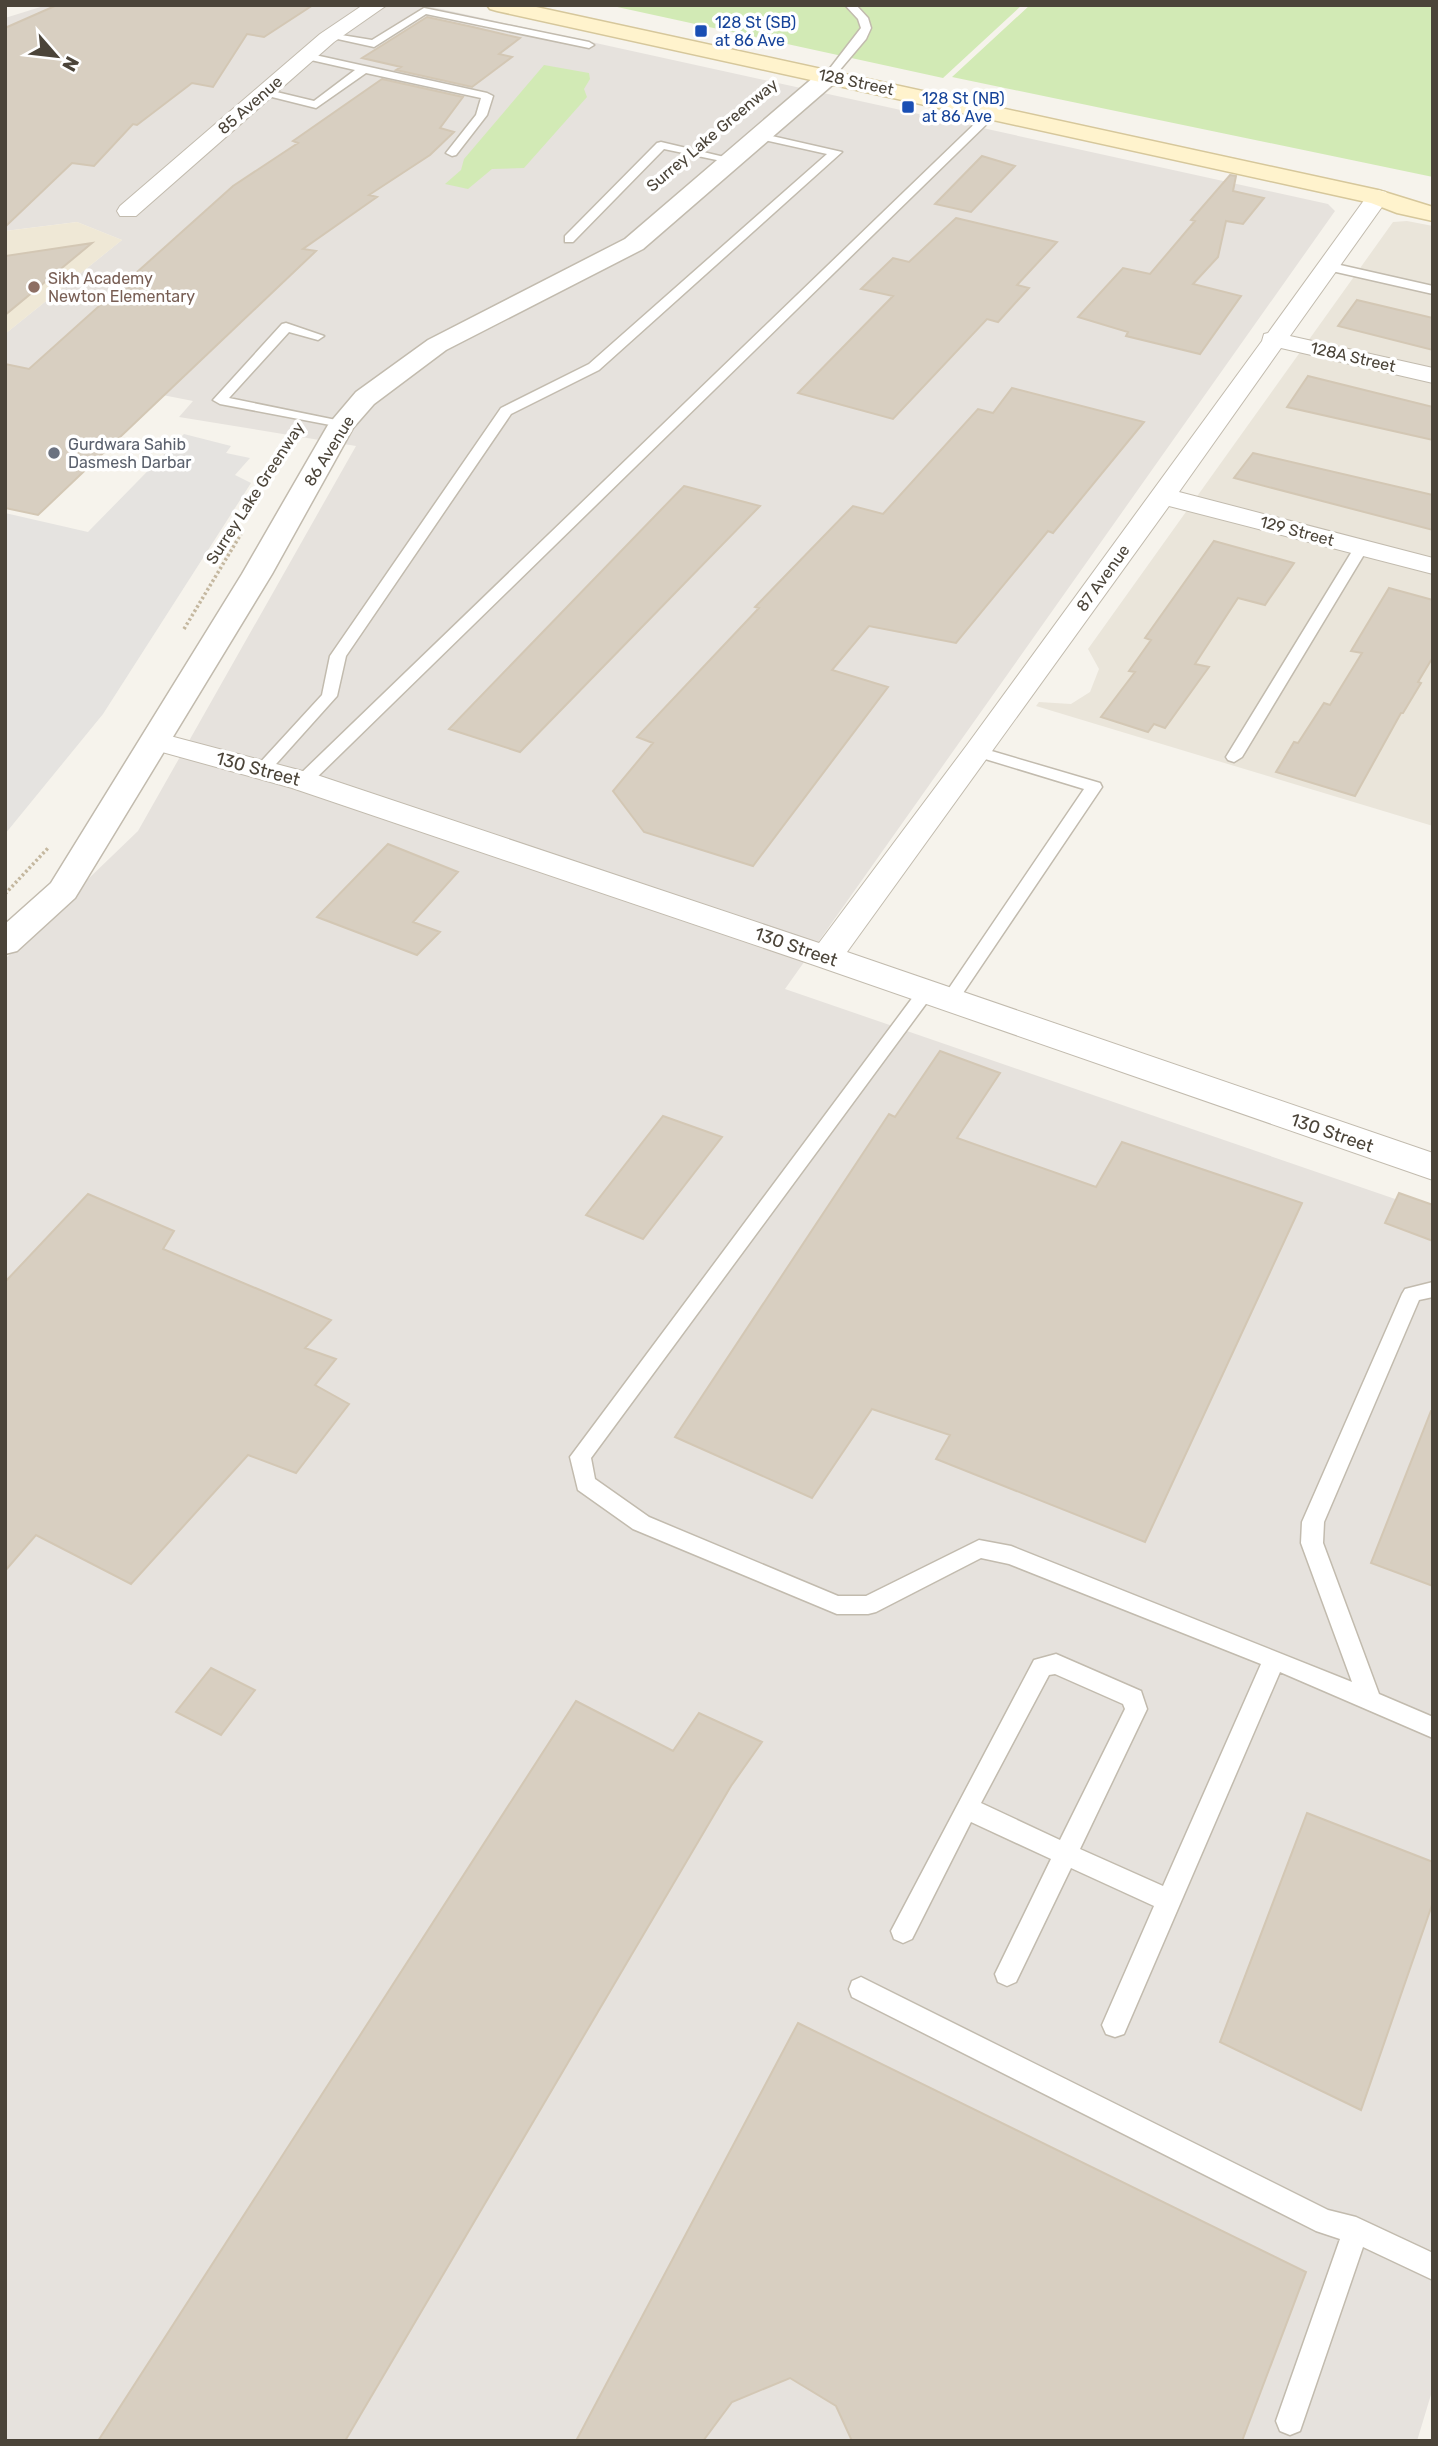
<svg xmlns="http://www.w3.org/2000/svg" width="1438" height="2446" font-family="Rubik,sans-serif">
<style>
.residential{fill:#eae5da}
.industrial{fill:#e6e2dd}
.education{fill:#efe8d6}
.green{fill:#d2eab5}
.parking{fill:#e5e3e0}
.building{fill:#d8cfc1;stroke:#d3c7b4;stroke-width:2}
.lines{fill:none;stroke-linecap:round;stroke-linejoin:round}
.service-casing{stroke:#c2bbae;stroke-width:3}
.minor-casing{stroke:#c2bbae;stroke-width:2}
.tertiary-casing{stroke:#c2bbae;stroke-width:3}
.secondary-casing{stroke:#d6c79b;stroke-width:3}
.path{stroke:#c4b79f;stroke-width:3.5;stroke-dasharray:2.5 2.5;stroke-linecap:butt}
.service{fill:#fff;fill-rule:evenodd}
.minor{fill:#fff;fill-rule:evenodd}
.tertiary{fill:#fff;fill-rule:evenodd}
.secondary{fill:#fff3cd;fill-rule:evenodd}
.transit-dot{fill:#1a4fb4;stroke:#fff;stroke-width:2.5}
.education-dot{fill:#8d6e63;stroke:#fff;stroke-width:2.5}
.worship-dot{fill:#6b7280;stroke:#fff;stroke-width:2.5}
.labels{text-anchor:middle;dominant-baseline:central;stroke-width:7;stroke-linejoin:round;paint-order:stroke}
.far-transit-label{font-size:16px;fill:#164399;stroke:#fff;text-anchor:start}
.far-street-label{font-size:16px;fill:#4b4439;stroke:#fff}
.far-education-label{font-size:16px;fill:#785e54;stroke:#fff;text-anchor:start}
.far-worship-label{font-size:16px;fill:#5b616d;stroke:#fff;text-anchor:start}
.street-label{font-size:18px;fill:#4b4439;stroke:#fff}
</style>
<rect width="100%" height="100%" fill="#f6f3ec"/>
<path class="residential" d="M1407 221 1433 226V826L1036 706 1039 702 1071 704 1090 692 1099 669 1088 649 1393 222Z"/>
<path class="industrial" d="M47 5H423L1328 204 1335 211 785 989 1433 1212V2388L1417 2441H5V959L138 831 356 446 179 417 193 401 5 364V334L122 240 77 222 5 231V18Z"/>
<path class="education" d="M77 222 122 240 5 334V231Z"/>
<path class="green" d="M608 5H1022L943 78Z
M1030 5 1433 6V177L952 77Z
M544 65 589 73 590 79 584 89 587 97 524 168 492 169 468 189 445 184 461 170 464 159Z"/>
<path class="parking" d="M184 434 231 446 226 453 250 458 235 475 251 483 103 714 5 834V513L88 532Z"/>
<path class="building" d="M57 5H313L264 37 247 34 213 87 192 83 137 125 133 124 94 166 72 163 5 227V28Z
M427 17 473 27 520 38 499 54 512 57 472 87 396 70 401 67 362 58Z
M382 79 463 97 440 128 454 132 430 155 369 195 377 197 303 249 316 251 38 515 5 508V364L29 369 233 186 298 143 293 141Z
M982 156 1015 166 971 212 935 204Z
M1230 175 1236 176 1233 191 1264 198 1243 224 1226 221 1218 257 1193 284 1241 296 1200 354 1126 336 1128 332 1078 317 1123 268 1150 274 1195 221 1191 220Z
M956 218 1057 242 1017 285 1029 288 998 322 987 319 893 419 798 393 893 296 861 289 893 258 909 262Z
M92 243 5 315V256Z
M1357 300 1433 318V350L1338 326Z
M1308 376 1433 407V440L1287 407Z
M1012 388 1144 422 1053 533 1048 531 956 643 869 626 832 670 888 687 753 866 644 832 613 791 653 743 637 737 759 608 755 607 853 506 883 514 978 409 993 413Z
M1253 453 1433 495V530L1234 478Z
M684 486 760 506 520 752 449 729Z
M1214 541 1294 563 1265 605 1238 598 1195 664 1209 667 1165 728 1154 724 1148 732 1101 717 1135 672 1129 671 1151 640 1145 638Z
M1389 588 1433 600V657L1418 682 1421 683 1403 713H1401L1355 796 1276 772 1294 742 1298 743 1324 703 1330 705 1362 653 1351 651Z
M388 844 458 872 413 922 440 932 417 955 317 917Z
M940 1051 1000 1073 957 1138 1096 1187 1122 1142 1302 1203 1145 1542 936 1459 950 1435 872 1409 812 1498 675 1437 889 1114 895 1117Z
M663 1116 722 1137 643 1239 586 1215Z
M1399 1193 1433 1205V1241L1385 1223Z
M88 1194 174 1231 163 1249 331 1320 305 1348 336 1359 315 1385 349 1404 296 1473 248 1455 131 1584 36 1535 5 1571V1282Z
M1431 1411H1433V1586L1371 1563Z
M211 1668 255 1690 221 1735 176 1712Z
M576 1701 673 1751 699 1713 762 1742 731 1786 345 2441H98Z
M1307 1813 1433 1862V1902L1361 2110 1220 2042Z
M798 2023 1306 2272 1242 2441H852L836 2406 790 2378 732 2402 703 2441H576Z"/>
<g class="lines">
<g class="service-casing">
<path id="service" d="M845 5H856L868 18 871 28 866 39 833 78 829 79 824 76 861 28 858 19Z
M424 8 589 42 594 45 589 48 426 14 374 47 324 36 329 33 372 40Z
M306 53 487 93 493 96 487 115 456 155 452 156 446 153 476 115 481 98 366 73 316 108 260 94 258 92 264 89 314 101 355 70 302 58 301 56Z
M989 110 999 112 309 785H297L295 781 297 777Z
M759 133 842 152 599 370 511 414 346 656 337 696 268 773H256L254 770 256 767 322 695 330 656 501 408 589 364 827 154 755 138 753 136Z
M661 142 737 160 731 163 664 149 573 242H565V236L657 143Z
M1327 262 1433 286V294L1323 269V263Z
M286 323 324 336 318 340 289 332 229 398 346 422V428L220 404 213 400 282 324Z
M1361 544 1368 548 1242 757 1234 762 1228 760 1226 757 1354 548Z
M978 747 1100 783 1102 787 955 1005H943L940 1001 943 997 1084 789 972 755 970 752 972 749Z
M925 987 934 993 931 997 591 1458 595 1479 649 1517 838 1596H866L979 1540 1011 1546 1352 1682 1301 1543 1302 1522 1402 1294 1405 1289 1433 1282V1297L1419 1300 1324 1522 1323 1543 1379 1694 1433 1717V1738L1280 1672 1124 2034 1115 2037 1106 2034 1102 2025 1154 1906 1071 1868 1016 1982 1007 1986 998 1982 995 1974 1051 1859 971 1822 912 1939 903 1943 894 1939 891 1931 1034 1660 1056 1654 1141 1691 1147 1709 1080 1849 1163 1886 1261 1664 1009 1564 981 1558 876 1612 868 1614H837L633 1529 578 1490 570 1457 919 989ZM1055 1674 1123 1704 1125 1709 1060 1840 981 1803 1049 1675Z
M861 1977 1328 2210 1356 2217 1433 2253V2280L1363 2247 1300 2431 1290 2435 1280 2431 1276 2421 1340 2239 1316 2231 852 1997 849 1989 852 1981Z"/>
</g>
<g class="minor-casing">
<path id="minor" d="M363 5H387L334 42 136 216H120L117 211 120 206 320 34Z
M1378 190 1386 192 1389 197 1290 336 1433 368V383L1281 348 1179 492 1433 558V574L1169 506 847 952 1433 1153V1180L814 965 292 788 144 747 140 741 144 735 155 732 314 774 819 943 967 745 1262 341 1264 334 1268 333 1370 192Z"/>
</g>
<g class="tertiary-casing">
<path id="tertiary" d="M829 69 837 71 840 76 837 81 643 249 446 350 374 404 353 428 272 574 75 898 17 951 5 954V924L51 883 242 574 328 425 356 392 428 340 625 239 821 71Z"/>
</g>
<g class="secondary-casing">
<path id="secondary" d="M487 5H527L1378 190 1433 207V221L1397 213 1371 203 497 11 490 9Z"/>
</g>
<path class="path" d="M184 629 241 534
M5 894 49 847"/>
<use href="#service" class="service"/>
<use href="#minor" class="minor"/>
<use href="#tertiary" class="tertiary"/>
<use href="#secondary" class="secondary"/>
</g>
<g class="transit-dot">
<rect x="694" y="24" width="14" height="14" rx="3.5"/>
<rect x="901" y="100" width="14" height="14" rx="3.5"/>
</g>
<circle class="education-dot" cx="34" cy="287" r="7"/>
<circle class="worship-dot" cx="54" cy="453" r="7"/>
<g class="labels">
<g class="far-transit-label">
<text x="715" y="22">128 St (SB)<tspan x="715" dy="18">at 86 Ave</tspan></text>
<text x="922" y="98">128 St (NB)<tspan x="922" dy="18">at 86 Ave</tspan></text>
</g>
<g class="far-street-label">
<text transform="translate(856 82) rotate(12)">128 Street</text>
<text transform="translate(250 105) rotate(-41)">85 Avenue</text>
<text transform="translate(712 135) rotate(-40)">Surrey Lake Greenway</text>
<text transform="translate(1353 357) rotate(13)">128A Street</text>
<text transform="translate(329 451) rotate(-58)">86 Avenue</text>
<text transform="translate(255 493) rotate(-57)">Surrey Lake Greenway</text>
<text transform="translate(1297 531) rotate(15)">129 Street</text>
<text transform="translate(1103 578) rotate(-54)">87 Avenue</text>
</g>
<g class="far-education-label">
<text x="48" y="278">Sikh Academy<tspan x="48" dy="18">Newton Elementary</tspan></text>
</g>
<g class="far-worship-label">
<text x="68" y="444">Gurdwara Sahib<tspan x="68" dy="18">Dasmesh Darbar</tspan></text>
</g>
<g class="street-label">
<text transform="translate(258 769) rotate(15)">130 Street</text>
<text transform="translate(796 947) rotate(19)">130 Street</text>
<text transform="translate(1332 1133) rotate(19)">130 Street</text>
</g>
</g>
<rect width="1438" height="2446" fill="none" stroke="#4b4439" stroke-width="14"/>
<g transform="translate(56 56) rotate(118)" stroke="#ffffff" stroke-width="5" paint-order="stroke">
<path d="M0-5L12 26L0 18L-12 26Z" fill="#4b4439"/>
<text y="-10" font-size="19" font-weight="bold" text-anchor="middle" fill="#4b4439">N</text>
</g>
</svg>
